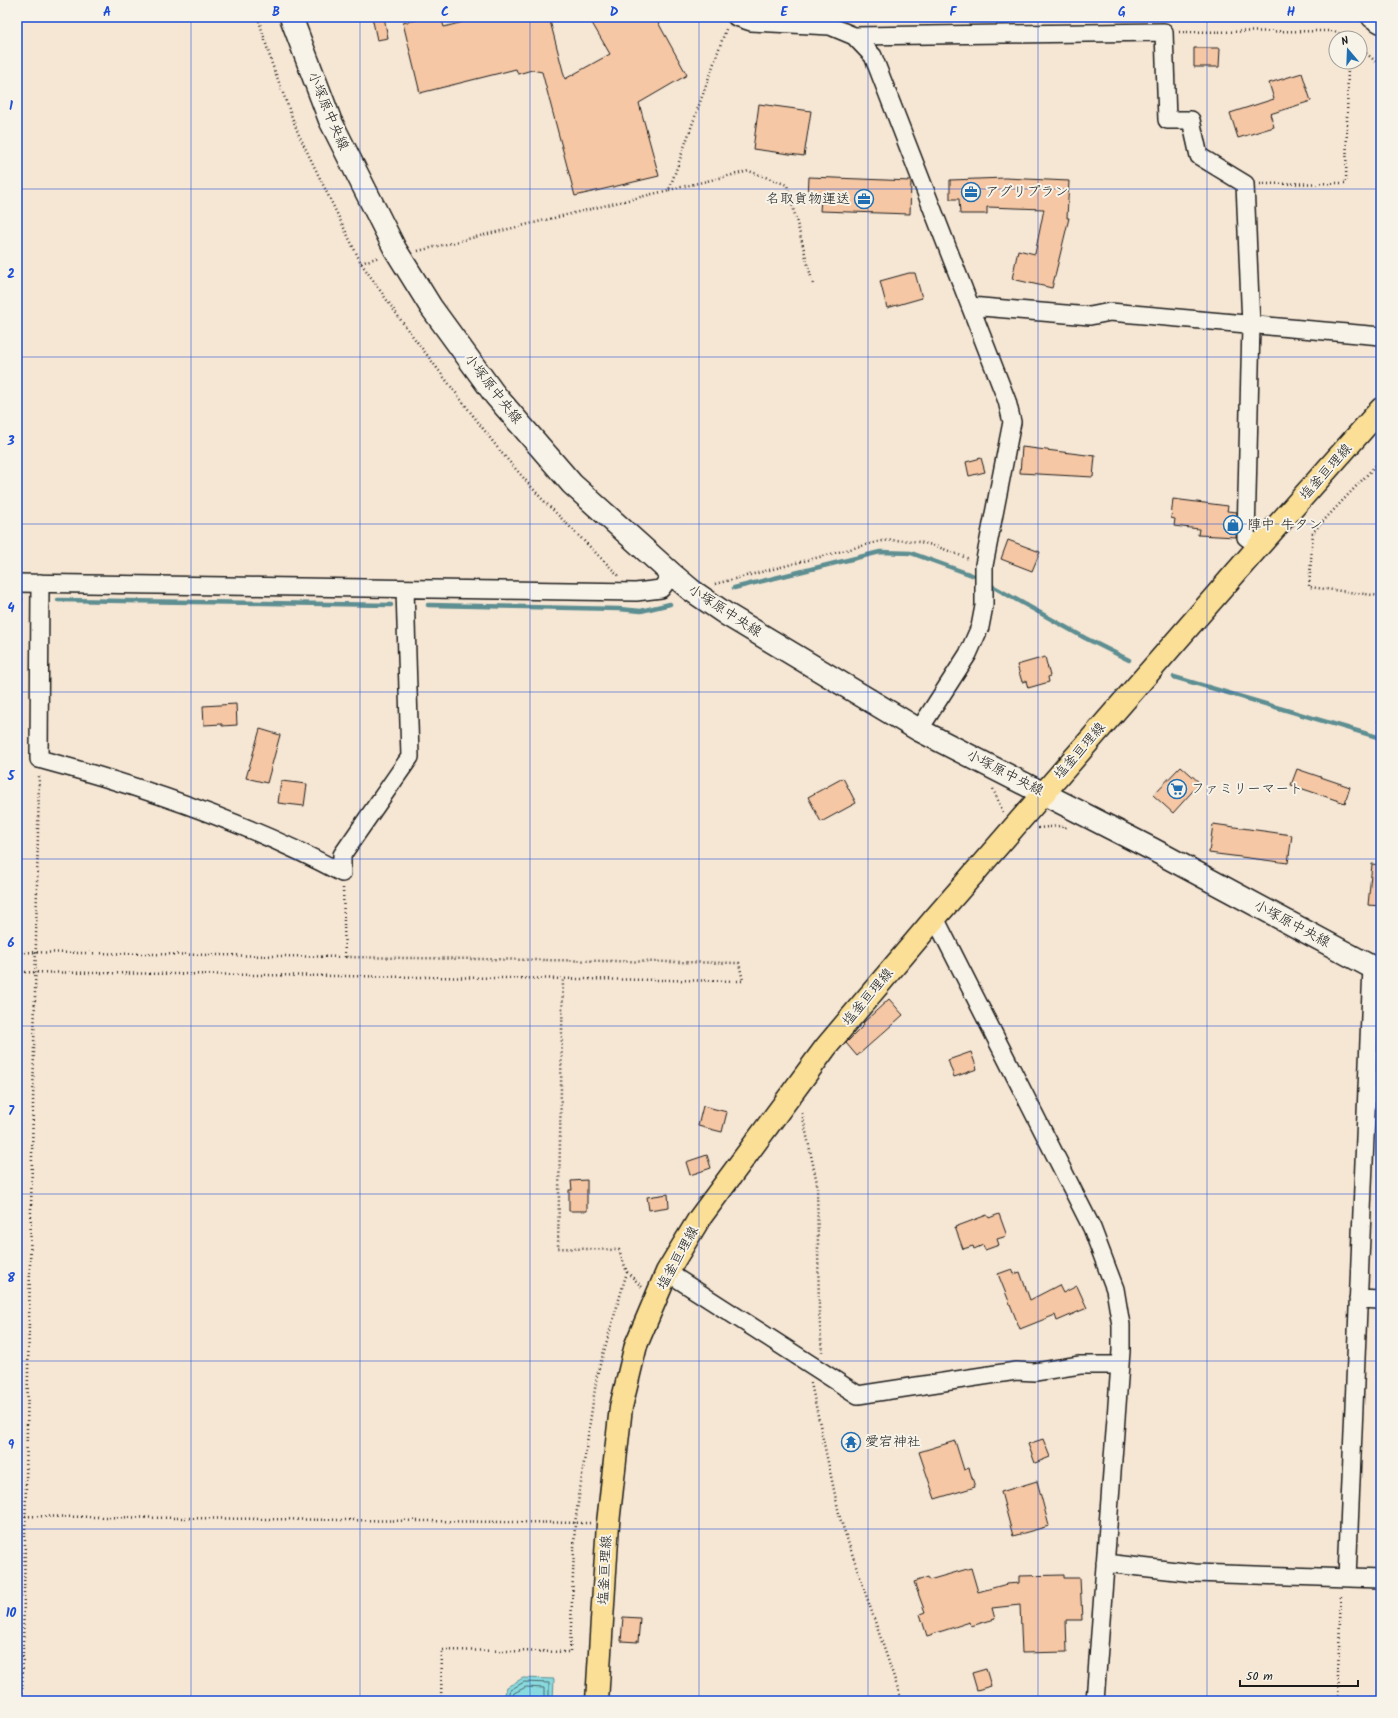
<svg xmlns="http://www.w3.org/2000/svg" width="1398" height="1718" font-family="Kalam,'Klee One',sans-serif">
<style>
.water{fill:#89dadf;stroke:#5d8e91}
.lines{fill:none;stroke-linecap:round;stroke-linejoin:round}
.shore{stroke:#48686a;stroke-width:1}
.stream{stroke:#5d8e91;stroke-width:4.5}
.building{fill:#f5c7a4;stroke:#1c1c1c}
.street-casing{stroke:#1c1c1c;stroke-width:20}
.secondary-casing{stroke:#1c1c1c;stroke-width:25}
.primary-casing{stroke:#1c1c1c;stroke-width:25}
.path{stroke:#1c1c1c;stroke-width:2.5;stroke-dasharray:1 3;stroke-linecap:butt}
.street{stroke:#f7f3e8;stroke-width:17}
.secondary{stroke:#f7f3e8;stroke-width:22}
.primary{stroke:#fbdf96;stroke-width:22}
.grid{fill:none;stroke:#1d4ed8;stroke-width:1;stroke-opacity:0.55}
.labels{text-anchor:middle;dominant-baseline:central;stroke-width:4;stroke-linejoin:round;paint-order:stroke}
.street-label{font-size:14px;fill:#1c1c1c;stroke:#f7f3e8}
.poi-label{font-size:14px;fill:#1c1c1c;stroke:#f7f3e8;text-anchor:start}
.neatline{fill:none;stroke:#1d4ed8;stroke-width:1.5}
.grid-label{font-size:13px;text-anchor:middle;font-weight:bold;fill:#1d4ed8}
</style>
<rect width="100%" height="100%" fill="#f6e6d4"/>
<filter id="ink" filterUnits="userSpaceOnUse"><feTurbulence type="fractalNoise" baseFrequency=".025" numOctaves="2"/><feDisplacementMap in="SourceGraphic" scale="8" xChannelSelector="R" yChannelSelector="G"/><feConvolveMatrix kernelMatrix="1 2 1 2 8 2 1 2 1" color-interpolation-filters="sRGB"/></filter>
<g filter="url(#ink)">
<path class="water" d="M523 1678 554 1679 553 1701H503L507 1687Z"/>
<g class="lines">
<path class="shore" d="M506 1701 510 1690 524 1682 549 1683V1701
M511 1701 514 1693 526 1687 544 1688V1701"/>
<path class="stream" d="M992 586 1085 638 1129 660
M734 588 880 552 911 553 972 575
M17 599H21
M58 600 391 605
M428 605 619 609 641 611 670 604
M1174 677 1381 738"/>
</g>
<path class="building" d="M372 17H384L388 38 377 40Z
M430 17H441L444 27 482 17H549L565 79 610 54 592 23 604 17H655L687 75 639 103 659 176 575 196 542 72 532 70 518 74 516 69 420 93 403 23Z
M1194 48H1220L1219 67H1194Z
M1302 73 1311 101 1270 114 1274 127 1238 138 1230 113 1274 99 1269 83Z
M759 104 811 111 804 156 753 149Z
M809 177 911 181 910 214 820 211 821 198 808 197Z
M1005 178 1069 181 1067 218H1069L1052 288 1012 279 1018 250 1035 254 1044 209 987 207V214H960L959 199H950V180Z
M909 273H915L922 298 887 308 880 281Z
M1022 447 1095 456 1093 477 1020 473Z
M981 458 985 472 969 476 966 462Z
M1173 499 1228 506 1227 511 1237 512 1236 537 1198 535 1199 529 1174 526 1175 519 1171 518Z
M1008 540 1040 552 1032 571 1001 559Z
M1045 657 1050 676 1048 677 1049 682 1028 688 1026 681 1022 682 1017 665Z
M236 704 237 725 222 726V724L204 725 203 706Z
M260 729 280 735 267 783 246 778Z
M1181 766 1200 783 1173 813 1153 795Z
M1297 769 1350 787 1345 803 1291 785Z
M843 778 856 803 821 822 808 797Z
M281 781 307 784 304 806 278 803Z
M1213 824 1292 835 1288 863 1209 853Z
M1372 864 1381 865V906L1368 905Z
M889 999 903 1015 857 1056 846 1043 864 1025 863 1023Z
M971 1052 977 1069 954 1077 948 1060Z
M703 1106 727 1112 722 1132 698 1126Z
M707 1155 711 1168 690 1175 686 1162Z
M587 1180V1211H569V1190H572L571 1181Z
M668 1194 669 1207 649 1210 647 1197Z
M999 1214 1007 1236 997 1239 999 1245 985 1250 983 1245 974 1249 973 1246 963 1249 955 1227 987 1215 989 1218Z
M1012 1269 1014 1274 1020 1272 1030 1300 1059 1285 1063 1293 1077 1286 1087 1308 1057 1321 1055 1315 1020 1329 998 1274Z
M1043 1439 1050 1457 1035 1463 1028 1444Z
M955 1441 964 1470 969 1468 975 1487 935 1499 919 1452Z
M1037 1481 1049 1526 1013 1536 1001 1492Z
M971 1568 978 1592 1007 1584 1019 1583V1576L1064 1575V1578H1080L1082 1620H1066L1067 1652 1022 1653 1020 1605 992 1608 995 1619 971 1626 970 1622 927 1636 920 1614 925 1612 914 1582 928 1577 929 1580Z
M623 1617 640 1618 638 1642 621 1641Z
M986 1669 991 1686 977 1690 972 1673Z"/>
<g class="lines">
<g class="street-casing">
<path id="street" d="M736 17 751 22 830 26 854 36 873 56 1007 401 1012 422 984 565V606L980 627 968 654 919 730
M854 36 1164 32 1167 120H1191L1199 156 1245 184 1251 325 1246 537 1259 546
M970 306 1090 316 1110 312 1381 336
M17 583 636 592 661 589 672 574
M40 583 39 759C144 787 247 822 342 873
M342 873V855L410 757 405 589
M935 918 1092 1228 1115 1289 1121 1325V1351L1095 1701
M667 1272 858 1395 1016 1371 1035 1372 1080 1365H1120
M1358 1299 1381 1300
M1105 1563 1194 1573 1381 1579
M1347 1578 1372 967"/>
</g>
<g class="secondary-casing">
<path id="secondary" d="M291 17 330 120 395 249 431 307 495 395 572 484 672 574 691 590 726 614 919 730 1152 849 1381 972
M1373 17 1381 22"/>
</g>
<g class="primary-casing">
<path id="primary" d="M597 1701 608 1523 621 1407 636 1345 667 1272 699 1219 826 1047 935 918 1259 546 1381 409"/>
</g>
<path class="path" d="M258 17 272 64 298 133 361 263 405 326 500 451 542 499 619 576
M1179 32 1334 31 1348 38
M1360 48 1381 66
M1260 184 1346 183 1348 62
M669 190 749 171 787 185 813 284
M418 251 669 190 726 29
M361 263 379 257
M1381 460 1313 532 1309 587 1381 596
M715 584 881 541C920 538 934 545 969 559
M1381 705 1378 722 1381 723
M993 789 1003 812
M1038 828 1060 826 1065 828 1067 826
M17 952 345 957 343 888
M17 972 743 981 739 963 345 957
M802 1113 817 1183 819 1312 822 1352
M627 1272 642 1287
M811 1383 840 1518 902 1701
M17 1516 590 1523
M22 1701 39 776
M441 1701 442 1650 570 1652 575 1523 597 1375 627 1272 619 1250 558 1248 563 979
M1337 1701 1341 1594"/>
<use href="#street" class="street"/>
<use href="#secondary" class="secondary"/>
<use href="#primary" class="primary"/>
</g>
</g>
<path class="grid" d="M191 17V1701M360 17V1701M530 17V1701M699 17V1701M868 17V1701M1038 17V1701M1207 17V1701M17 189H1381M17 357H1381M17 524H1381M17 692H1381M17 859H1381M17 1026H1381M17 1194H1381M17 1361H1381M17 1529H1381"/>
<defs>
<g id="office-ring" transform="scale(1)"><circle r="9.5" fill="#f7f3e8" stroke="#1f6fb2" stroke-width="1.5"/><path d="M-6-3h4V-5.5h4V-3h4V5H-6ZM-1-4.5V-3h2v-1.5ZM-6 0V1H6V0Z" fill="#1f6fb2"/></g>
<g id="shop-ring" transform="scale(1)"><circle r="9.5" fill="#f7f3e8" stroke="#1f6fb2" stroke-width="1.5"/><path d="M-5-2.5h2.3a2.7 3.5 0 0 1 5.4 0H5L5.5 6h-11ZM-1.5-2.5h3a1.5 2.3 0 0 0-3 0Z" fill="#1f6fb2"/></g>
<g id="supermarket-ring" transform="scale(1)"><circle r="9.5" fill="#f7f3e8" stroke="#1f6fb2" stroke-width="1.5"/><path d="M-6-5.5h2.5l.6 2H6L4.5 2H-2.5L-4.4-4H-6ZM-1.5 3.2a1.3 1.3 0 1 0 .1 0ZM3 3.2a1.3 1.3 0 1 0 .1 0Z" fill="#1f6fb2"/></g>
<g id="temple-ring" transform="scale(1)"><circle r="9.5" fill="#f7f3e8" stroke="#1f6fb2" stroke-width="1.5"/><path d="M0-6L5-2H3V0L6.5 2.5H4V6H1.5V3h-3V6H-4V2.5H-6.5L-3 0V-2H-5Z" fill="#1f6fb2"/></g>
</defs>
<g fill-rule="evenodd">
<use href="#office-ring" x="971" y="192"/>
<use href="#office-ring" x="864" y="199"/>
<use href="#shop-ring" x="1233" y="525"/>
<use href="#supermarket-ring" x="1177" y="789"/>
<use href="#temple-ring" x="851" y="1442"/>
</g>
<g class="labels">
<g class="street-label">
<text transform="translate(328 111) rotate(67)">小塚原中央線</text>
<text transform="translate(493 389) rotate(52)">小塚原中央線</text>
<text transform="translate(1326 472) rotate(-48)">塩釜亘理線</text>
<text transform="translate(725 611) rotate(33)">小塚原中央線</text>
<text transform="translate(1080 751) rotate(-49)">塩釜亘理線</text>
<text transform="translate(1005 773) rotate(27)">小塚原中央線</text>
<text transform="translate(1292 924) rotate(28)">小塚原中央線</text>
<text transform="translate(868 997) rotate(-50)">塩釜亘理線</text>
<text transform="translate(678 1258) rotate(-61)">塩釜亘理線</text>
<text transform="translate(605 1570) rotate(-87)">塩釜亘理線</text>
</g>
<g class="poi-label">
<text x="985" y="192">アグリプラン</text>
<text x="850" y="199" text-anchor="end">名取貨物運送</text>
<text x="1247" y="525">陣中 牛タン</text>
<text x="1191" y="789">ファミリーマート</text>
<text x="865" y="1442">愛宕神社</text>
</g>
</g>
<rect width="1398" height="1718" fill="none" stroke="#f7f3e8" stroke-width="44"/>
<g transform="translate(1348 50) rotate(341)"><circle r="19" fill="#f7f3e8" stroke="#9f9d96"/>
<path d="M0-3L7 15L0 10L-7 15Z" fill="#1f6fb2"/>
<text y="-6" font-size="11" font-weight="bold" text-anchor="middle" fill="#1c1c1c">N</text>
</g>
<path d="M1240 1680v6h118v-6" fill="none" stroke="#1c1c1c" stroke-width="2"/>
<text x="1246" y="1680" font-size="12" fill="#1c1c1c" stroke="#f7f3e8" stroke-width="3" paint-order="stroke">50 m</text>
<rect x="22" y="22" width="1354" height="1674" class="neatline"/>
<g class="grid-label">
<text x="107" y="16">A</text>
<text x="276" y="16">B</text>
<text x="445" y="16">C</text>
<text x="614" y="16">D</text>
<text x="784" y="16">E</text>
<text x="953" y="16">F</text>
<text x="1122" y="16">G</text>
<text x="1291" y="16">H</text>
<text x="11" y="110">1</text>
<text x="11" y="278">2</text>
<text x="11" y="445">3</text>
<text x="11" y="612">4</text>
<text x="11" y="780">5</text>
<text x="11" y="947">6</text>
<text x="11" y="1115">7</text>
<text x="11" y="1282">8</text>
<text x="11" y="1449">9</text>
<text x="11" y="1617">10</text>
</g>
</svg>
